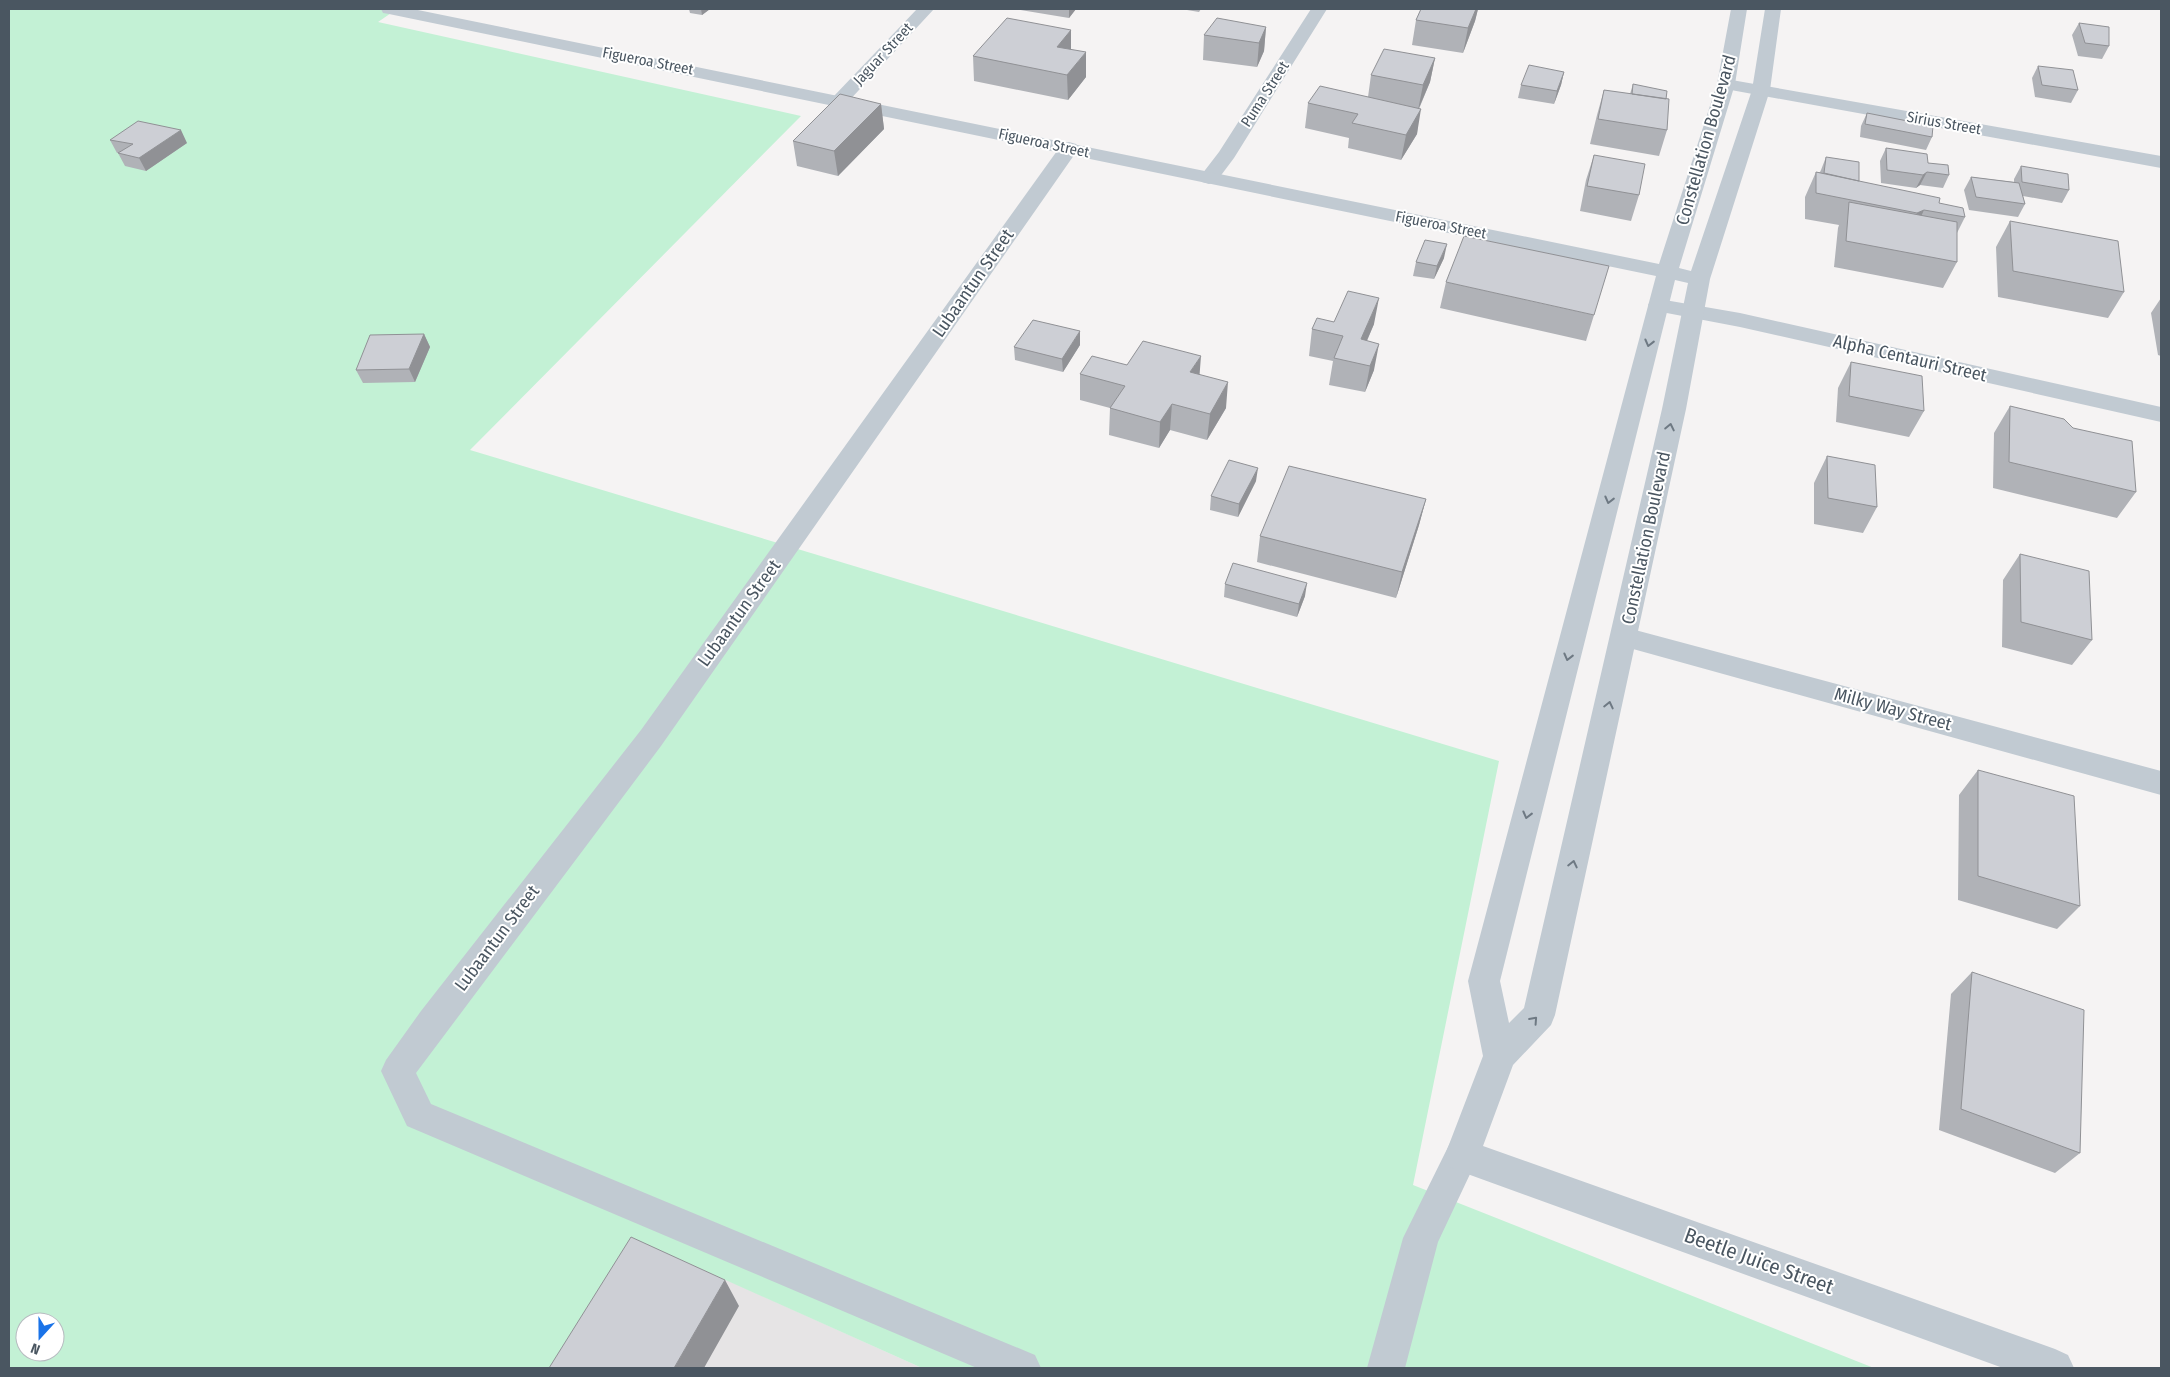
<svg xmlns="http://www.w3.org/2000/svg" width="2170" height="1377" font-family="'Fira Sans Condensed',sans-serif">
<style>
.education{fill:#e6e4e5}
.green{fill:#c3f1d5;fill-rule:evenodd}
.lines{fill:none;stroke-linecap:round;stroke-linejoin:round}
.minor{fill:#c1cad2;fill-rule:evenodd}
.tertiary{fill:#c1cad2;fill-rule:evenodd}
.wall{fill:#b0b2b7}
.shaded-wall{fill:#909195}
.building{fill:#cdcfd5;stroke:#909195}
.oneway{stroke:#6e7983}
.labels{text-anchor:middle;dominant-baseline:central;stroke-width:4;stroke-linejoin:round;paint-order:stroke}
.far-street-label{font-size:15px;fill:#4a5661;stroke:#fff}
.street-label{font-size:18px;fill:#4a5661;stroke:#fff}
.near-street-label{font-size:21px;fill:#4a5661;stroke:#fff}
</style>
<rect width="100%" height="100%" fill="#f5f3f3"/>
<path class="education" d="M634 1238 922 1368H555Z"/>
<path class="green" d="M9 9H397L378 22 801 116 470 450 1499 761 1413 1185 1874 1368H922L634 1239 555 1368H9ZM25 1322H55V1352H25Z"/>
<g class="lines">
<path class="minor" d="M917 9H934L846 104 840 105 834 104 831 100 834 96Z
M1311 9H1327L1234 158 1216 182 1209 184 1202 182 1199 178 1219 152Z
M1726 79 2161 156V168L1720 88 1717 84 1720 80Z
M1069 142 1076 144 1079 148 661 746 416 1073 431 1104 1035 1355 1041 1368H977L407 1126 381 1071 386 1060 421 1011 641 730 1062 144Z
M1659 299 1740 313 2161 407V422L1740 327 1651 310 1648 305 1651 300Z
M1624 627 2161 771V795L1615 644 1611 637 1615 630Z
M1462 1138 1474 1143 1479 1155 1438 1242 1405 1368H1367L1403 1238 1450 1143Z"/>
<path class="tertiary" d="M381 9H413L1659 264 1717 84 1731 9H1747L1735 84 1679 268 1691 271 1752 90 1765 9H1781L1770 90 1710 279 1686 409 1555 1015 1551 1025 1513 1065 1483 1146 2055 1349 2068 1355 2074 1368H2003L1462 1172 1450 1167 1445 1155 1483 1056 1468 981 1656 276 389 14 383 13ZM1675 280 1688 283 1662 409 1524 1008 1509 1023 1500 981Z"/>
</g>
<path class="wall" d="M689 9H710L702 15 690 13Z
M1014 9H1076L1069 18Z
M1181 9H1201L1199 12Z
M1421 9H1478L1475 21 1463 53 1412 45 1416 20Z
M2079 23 2109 46 2102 59 2078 56 2072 35Z
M1266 27 1264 51 1257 67 1203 60 1204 35Z
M1071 30V49L1086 77 1068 100 974 81 973 56Z
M1435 58 1430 82 1419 109 1417 134 1401 160 1348 148 1349 138 1305 128 1308 103 1368 97 1371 75Z
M2038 66 2078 90 2071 103 2035 97 2032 78Z
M1564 72 1561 85 1554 104 1518 98 1521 85Z
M1633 84 1666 99 1667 130 1659 156 1590 144 1597 115 1604 90 1630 94Z
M881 104 884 129 838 176 797 166 793 141Z
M1867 113 1932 137 1926 150 1860 137 1861 126Z
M110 140 187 143 146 171 125 166 118 153H119H117Z
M1886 148 1928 163 1949 175 1943 188 1920 185 1916 188 1881 183 1880 161Z
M1594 155 1639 195 1631 221 1580 211 1586 180Z
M1826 157 1859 181 1939 203 1965 217 1957 233V262L1943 288 1834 267 1838 228 1839 225 1805 219V197L1816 172H1820L1821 170Z
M2021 166 2069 190 2062 203 2023 196 2025 204 2018 217 1969 210 1964 190 1971 177 2014 182V179Z
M2010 221 2124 292 2108 318 1998 297 1996 247Z
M1444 258 1434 279 1413 276 1416 262Z
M1446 282 1594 315 1586 341 1440 308Z
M2161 298V356L2158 355 2151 313Z
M1334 322 1374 324 1367 341 1374 370 1365 392 1329 385 1333 361 1309 356 1312 329Z
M424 334 430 347 415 382 363 383 356 370Z
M1080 345 1063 372 1015 360 1014 347Z
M1851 362 1924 411 1909 437 1836 422 1838 388Z
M1127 365 1199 375 1226 408 1207 440 1170 430 1159 448 1109 435 1110 408 1080 400V374Z
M2010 406 2136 492 2117 518 1993 488 1994 433Z
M1827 456 1877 507 1863 533 1814 524V483Z
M1256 481 1238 517 1210 510 1211 496Z
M1426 499 1419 525 1396 598 1257 562 1260 536Z
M2020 554 2092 640 2072 665 2002 647 2003 580Z
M1225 584 1305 596 1297 617 1224 597Z
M1978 770 2080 906 2057 929 1958 900 1959 795Z
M1972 972 2080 1153 2055 1173 1939 1130 1951 994Z"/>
<path class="shaded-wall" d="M701 9H710L702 15Z
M1069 9H1076L1069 18Z
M1476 9H1478L1475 21 1463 53 1468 28Z
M1266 27 1264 51 1257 67 1259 43Z
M1071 30V55L1057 47Z
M1086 52V77L1068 100 1067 75Z
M1435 58 1430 82 1418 110 1423 85Z
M1564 72 1561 85 1554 104 1557 91Z
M881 104 884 129 838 176 834 151Z
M1421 109 1417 134 1401 160 1406 135Z
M181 130 187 143 146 171 139 158Z
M1927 172 1920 185 1916 188 1923 175Z
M1924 210 1912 236 1904 238 1917 213Z
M1447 244 1444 258 1434 279 1437 266Z
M1379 298 1374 324 1357 363 1361 339Z
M1080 331V345L1063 372 1062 359Z
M424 334 430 347 415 382 409 369Z
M1379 344 1374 370 1365 392 1370 366Z
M1201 356 1199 382 1190 372Z
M1228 382 1226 408 1207 440 1210 414Z
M1172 404 1170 430 1159 448 1160 422Z
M1258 468 1256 481 1238 517 1239 504Z
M1426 499 1419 525 1396 598 1402 572Z
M1307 583 1305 596 1297 617 1299 604Z
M725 1280 739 1306 704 1368H674Z"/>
<path class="building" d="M1421 9H1476L1468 28 1416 20Z
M1007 18 1071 30 1057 47 1086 52 1067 75 973 56Z
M1217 18 1266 27 1259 43 1204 35Z
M2079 23 2109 27V46L2085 43Z
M1384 49 1435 58 1423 85 1371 75Z
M1529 65 1564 72 1557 91 1521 85Z
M2038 66 2073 70 2078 90 2042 85Z
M1633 84 1667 91 1666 99 1632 94Z
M1320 86 1421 109 1406 135 1352 123 1358 114 1308 103Z
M1604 90 1669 99 1667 130 1598 119Z
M840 94 881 104 834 151 793 141Z
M1867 113 1933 126 1932 137 1865 124Z
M138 121 181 130 139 158 118 153 133 144 110 140Z
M1886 148 1927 154 1928 163 1948 165 1949 175 1927 172 1923 175 1887 170Z
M1594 155 1645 164 1639 195 1587 186Z
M1826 157 1859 162V181L1824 173Z
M2021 166 2068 174 2069 190 2022 182Z
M1816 172 1940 198 1939 203 1963 208 1965 217 1924 210 1917 213 1816 193Z
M1971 177 2019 183 2025 204 1976 197Z
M1849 202 1957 222V262L1846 241Z
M2010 221 2118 241 2124 292 2013 271Z
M1464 236 1609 266 1594 315 1446 282Z
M1425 240 1447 244 1437 266 1416 262Z
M1348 291 1379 298 1361 339 1379 344 1370 366 1334 358 1343 336 1312 329 1317 318 1334 322Z
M1033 320 1080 331 1062 359 1014 347Z
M424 334 409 369 356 370 370 335Z
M1143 341 1201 356 1190 372 1228 382 1210 414 1172 404 1160 422 1110 408 1125 386 1080 374 1092 356 1127 365Z
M1851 362 1922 376 1924 411 1849 396Z
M2010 406 2064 419 2073 428 2132 441 2136 492 2009 462Z
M1827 456 1875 465 1877 507 1828 498Z
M1229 460 1258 468 1239 504 1211 496Z
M1289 466 1426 499 1402 572 1260 536Z
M2020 554 2089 571 2092 640 2021 622Z
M1233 563 1307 583 1299 604 1225 584Z
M1978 770 2074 796 2080 906 1978 876Z
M1972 972 2084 1010 2080 1153 1961 1109Z
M631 1237 725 1280 674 1368H549Z"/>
<defs><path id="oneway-chevron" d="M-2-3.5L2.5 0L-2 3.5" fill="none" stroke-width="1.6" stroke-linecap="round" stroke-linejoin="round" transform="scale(1.25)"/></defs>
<g class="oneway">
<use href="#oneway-chevron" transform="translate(1649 343) rotate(104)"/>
<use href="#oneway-chevron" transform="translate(1670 427) rotate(-78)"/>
<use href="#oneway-chevron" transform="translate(1609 500) rotate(104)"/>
<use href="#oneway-chevron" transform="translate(1568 657) rotate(104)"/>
<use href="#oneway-chevron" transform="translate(1609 705) rotate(-77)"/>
<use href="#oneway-chevron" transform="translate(1527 815) rotate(104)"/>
<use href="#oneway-chevron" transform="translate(1573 864) rotate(-77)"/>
<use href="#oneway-chevron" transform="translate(1534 1020) rotate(-48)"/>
</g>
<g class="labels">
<g class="far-street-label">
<text transform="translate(883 54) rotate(-47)">Jaguar Street</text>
<text transform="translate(648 61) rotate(11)">Figueroa Street</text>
<text transform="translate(1265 94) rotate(-57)">Puma Street</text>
<text transform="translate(1944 123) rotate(10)">Sirius Street</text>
<text transform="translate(1044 143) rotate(12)">Figueroa Street</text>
<text transform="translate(1441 225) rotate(11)">Figueroa Street</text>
</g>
<g class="street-label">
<text transform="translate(1706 140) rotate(-74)">Constellation Boulevard</text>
<text transform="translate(973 283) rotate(-55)">Lubaantun Street</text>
<text transform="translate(1910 358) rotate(13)">Alpha Centauri Street</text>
<text transform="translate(1646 538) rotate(-78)">Constellation Boulevard</text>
<text transform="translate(739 613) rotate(-54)">Lubaantun Street</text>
<text transform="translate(1893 709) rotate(15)">Milky Way Street</text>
<text transform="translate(497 938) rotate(-53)">Lubaantun Street</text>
</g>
<g class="near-street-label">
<text transform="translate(1759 1261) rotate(20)">Beetle Juice Street</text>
</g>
</g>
<rect width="2170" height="1377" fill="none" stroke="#4a5661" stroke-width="20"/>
<g transform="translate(40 1337) rotate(201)"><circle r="24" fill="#ffffff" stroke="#b7bbc0"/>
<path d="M0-4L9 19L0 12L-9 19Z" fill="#1a73e8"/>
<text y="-8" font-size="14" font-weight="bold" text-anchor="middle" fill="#4a5661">N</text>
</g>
</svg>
